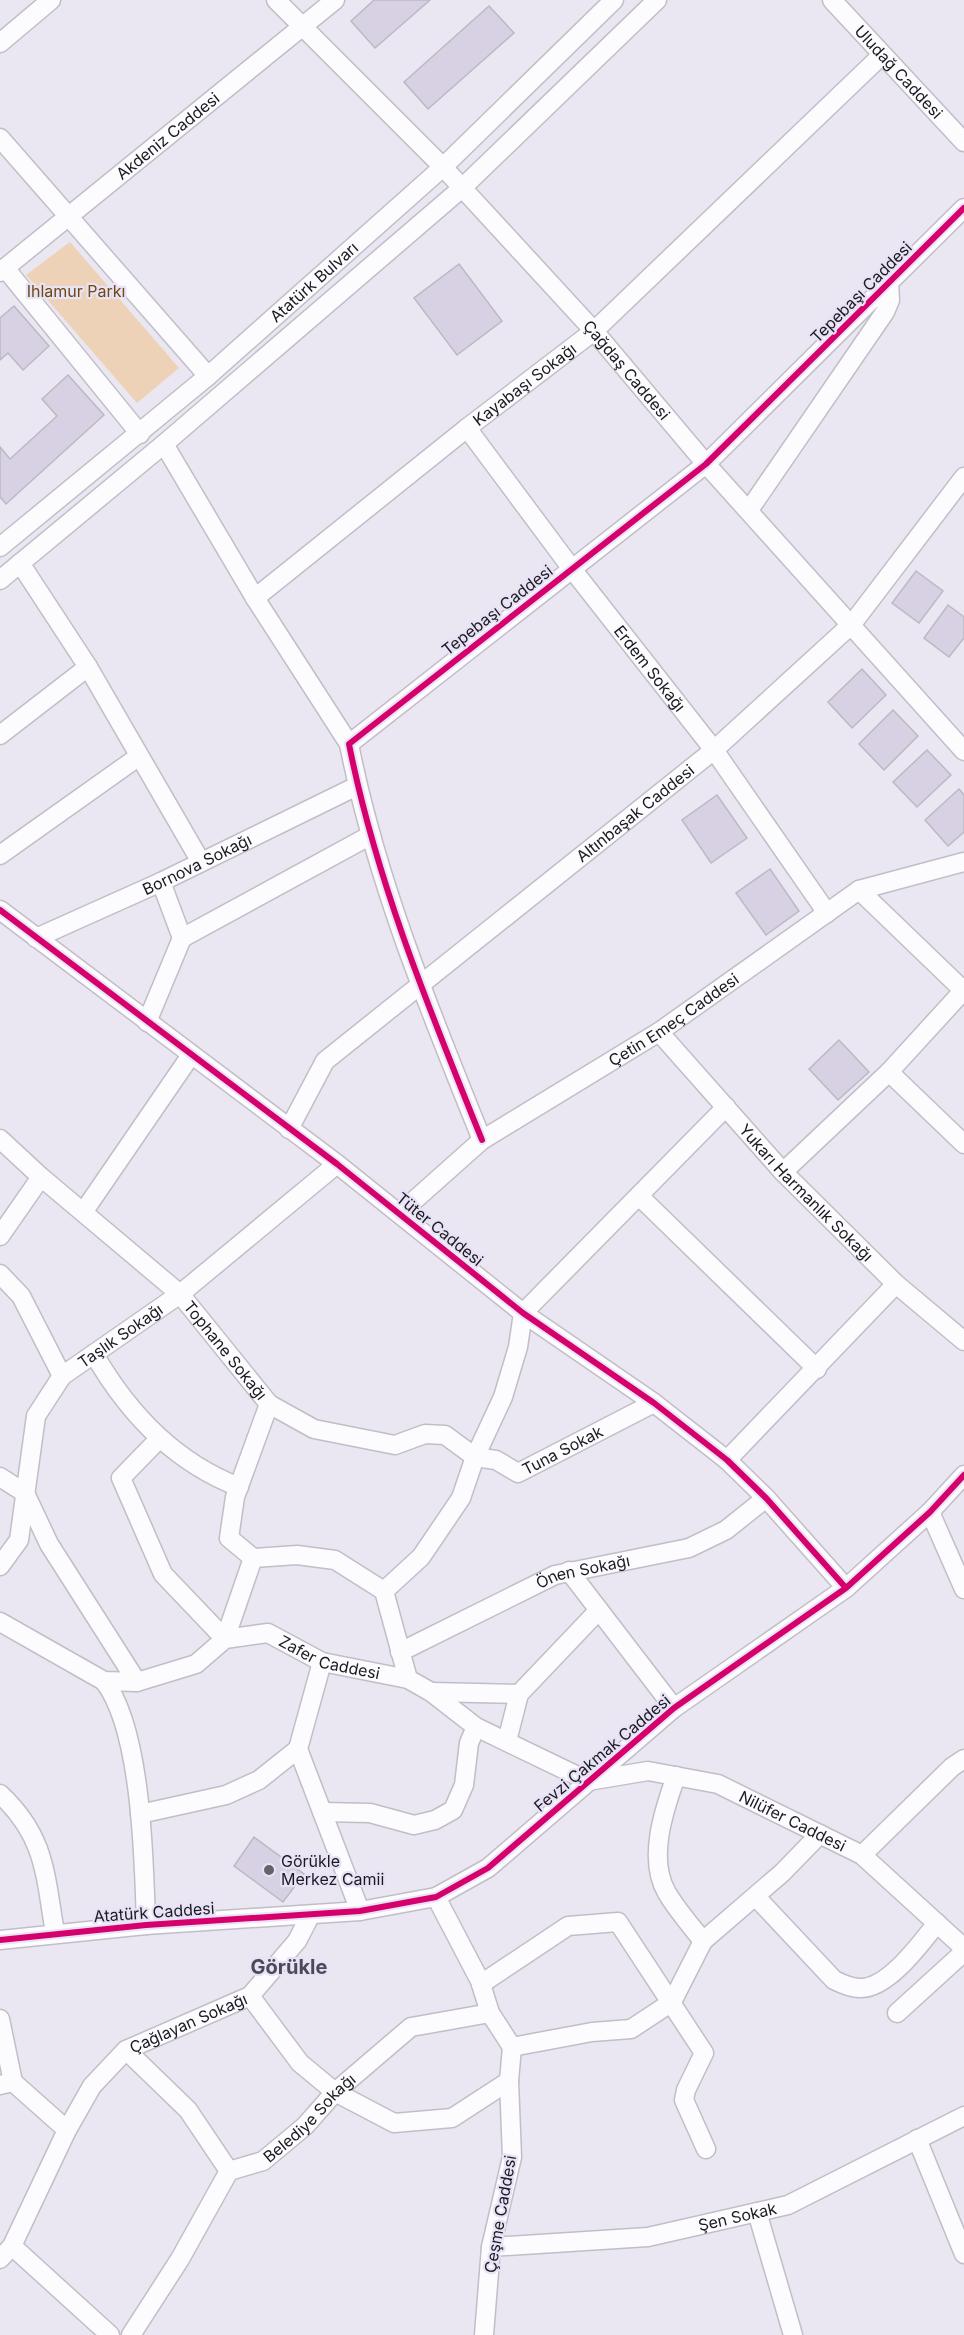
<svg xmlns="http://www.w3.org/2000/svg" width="964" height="2335" font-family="Inter,sans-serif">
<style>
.park{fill:#eed2b7}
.building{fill:#d7d1e3;stroke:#bbb9c2;stroke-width:1.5}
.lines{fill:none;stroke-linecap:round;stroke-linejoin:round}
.minor-casing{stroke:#c1bec7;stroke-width:21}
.minor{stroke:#fcfbfd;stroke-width:18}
.cycleway-casing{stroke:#e8e2f6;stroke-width:10}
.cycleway{stroke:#d6006c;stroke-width:6}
.poi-dot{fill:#64626a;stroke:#e8e2f6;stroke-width:2}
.labels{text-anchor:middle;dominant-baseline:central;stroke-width:4.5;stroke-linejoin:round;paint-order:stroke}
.street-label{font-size:16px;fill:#1c1a21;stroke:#e8e2f6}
.park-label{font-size:16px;fill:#704911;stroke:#e8e2f6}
.poi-label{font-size:16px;fill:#1c1a21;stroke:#e8e2f6;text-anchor:start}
.quarter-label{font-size:20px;font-weight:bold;fill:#4e4959;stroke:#e8e2f6}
</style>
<rect width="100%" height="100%" fill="#eae7f2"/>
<path class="park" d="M70 242 179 368 137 403 26 275Z"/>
<path class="building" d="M374 0H430L375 48 351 21Z
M489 6 514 33 428 109 404 82Z
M459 264 502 321 457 355 414 298Z
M14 306 49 346 23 370 8 353 0 360V318Z
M68 375 104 415 6 504 0 497V447L10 459 57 416 42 399Z
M916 571 943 591 919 623 892 603Z
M948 605 964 617V638L949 657 924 638Z
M862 669 886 695 852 728 828 702Z
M893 710 918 736 884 770 859 744Z
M927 750 951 775 917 807 893 782Z
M959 789 964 795V832L948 846 925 820Z
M717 795 747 838 711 863 682 820Z
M770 869 799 911 766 935 736 893Z
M839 1040 869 1072 838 1100 809 1069Z
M254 1837 304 1874 283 1902 234 1866Z"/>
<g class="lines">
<g class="minor-casing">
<g id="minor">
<path id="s1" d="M276 0 443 167 594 331 706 464 964 751"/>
<path id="s2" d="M832 0 964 142"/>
<path d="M0 43 51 0"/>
<path d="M0 138 208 376"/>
<path d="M5 268 140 434"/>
<path id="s3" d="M0 272 335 0"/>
<path id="s4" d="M467 428 572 569 714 750 827 913"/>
<path d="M164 444 255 598 349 744"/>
<path d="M749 510 885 312 890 300 889 283"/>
<path id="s5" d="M0 547 208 376 443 167 614 0"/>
<path d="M20 563 88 667 201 862"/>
<path d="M0 580 164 444 462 188 657 0"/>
<path id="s6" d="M255 598 467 428 594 331 882 55"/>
<path d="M0 735 88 667"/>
<path d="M0 855 138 757"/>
<path d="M161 882 182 938"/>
<path d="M859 890 964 991"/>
<path d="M0 910 337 1164 523 1313 654 1403 727 1460 766 1498 846 1588"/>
<path id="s7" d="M36 938 161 882 357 786"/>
<path d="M147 1022 182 938 371 835"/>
<path id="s8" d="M659 1032 783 1172 896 1284 964 1341"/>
<path d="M889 1072 964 1144"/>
<path id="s9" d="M289 1129 325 1061 714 750 852 624 964 477"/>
<path id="s10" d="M0 1139 41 1177 180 1294 269 1404 235 1497 229 1538 253 1558 225 1639 163 1574 121 1478 158 1440"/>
<path d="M482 1140C430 1011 376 881 349 744L706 464 964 208"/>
<path d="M783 1172 889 1072 963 991"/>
<path d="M639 1196 817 1369"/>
<path d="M84 1211 191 1055"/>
<path id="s11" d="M400 1213 482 1140 659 1032 859 890 964 862"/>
<path d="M0 1236 41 1177"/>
<path d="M0 1274 21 1296 62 1376"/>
<path d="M523 1313 726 1107"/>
<path d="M94 1354C128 1413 174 1462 239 1487"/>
<path id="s12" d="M269 1404 314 1429 395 1445 425 1434 445 1435 475 1457 496 1460 518 1473 654 1403"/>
<path d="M727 1460 896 1284"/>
<path d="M0 1477 25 1493 49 1544 137 1682"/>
<path d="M930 1512 964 1589"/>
<path d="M253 1558 297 1555 335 1560 384 1591 408 1679"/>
<path id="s13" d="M0 1566 19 1540 36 1416 62 1376 180 1294 337 1164"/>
<path d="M569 1571 674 1708"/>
<path d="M384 1591 421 1557 461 1498 475 1457 503 1397 518 1347 523 1313"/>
<path id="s14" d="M0 1622 104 1681 137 1682 196 1664 225 1639 268 1633 322 1662 408 1679 431 1692 476 1727 588 1781 648 1771 718 1784 862 1855 964 1948"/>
<path id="s15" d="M400 1652 555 1575 689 1548 726 1530 766 1498"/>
<path d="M322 1662 298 1749 360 1911"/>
<path d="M104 1681C142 1730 144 1862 146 1925"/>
<path d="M431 1692 519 1694"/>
<path d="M507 1741 519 1694 599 1610"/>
<path d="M676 1776C664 1810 647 1859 667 1893 677 1910 691 1926 703 1941"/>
<path d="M0 1794C46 1837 45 1875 55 1933"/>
<path d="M322 1812 370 1813 414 1825 435 1820 453 1810 464 1785 469 1743 476 1727"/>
<path d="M140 1814 226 1795 259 1780 298 1749"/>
<path d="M862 1855 952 1767 964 1759"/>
<path d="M436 1897 480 1981 490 2013 512 2047 509 2081 512 2157 491 2247 484 2335"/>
<path d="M756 1897 834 1980C842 1984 851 1988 860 1988 888 1989 921 1943 937 1923"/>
<path d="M0 1940 146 1925 360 1911 436 1897 488 1868 674 1708 846 1588 930 1512 964 1475"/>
<path d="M481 1984 568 1926 618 1922 704 2053 686 2090 684 2100 706 2149"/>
<path d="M250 1996 300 2063 335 2092 394 2123 452 2118 509 2081"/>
<path d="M897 2013 964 1952"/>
<path d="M0 2019 13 2082"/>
<path d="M512 2047 592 2032 631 2029 672 2002 703 1941 782 1873 820 1834"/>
<path d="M126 2050 188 2110 229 2171"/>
<path d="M0 2085 13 2082 67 2130"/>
<path d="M917 2139 964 2254"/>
<path d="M757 2212 793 2335"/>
<path d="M12 2246 110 2335"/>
<path id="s16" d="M491 2247 648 2237 788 2205 964 2116"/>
<path id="s17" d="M0 2259 12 2246 67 2130 92 2086 126 2050 250 1996 297 1941 310 1916"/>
<path id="s18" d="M131 2335 180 2259 229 2171 263 2161 305 2126 335 2092 411 2027 490 2013"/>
</g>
</g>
<use href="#minor" class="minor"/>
<g class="cycleway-casing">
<path id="cycleway" d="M0 910 337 1164 523 1313 654 1403 727 1460 766 1498 846 1588
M482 1140C430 1011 376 881 349 744L706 464 964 208
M0 1940 146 1925 360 1911 436 1897 488 1868 674 1708 846 1588 930 1512 964 1475"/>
</g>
<use href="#cycleway" class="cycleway"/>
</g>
<circle class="poi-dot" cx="269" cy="1870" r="6"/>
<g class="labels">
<g class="street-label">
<text stroke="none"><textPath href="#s2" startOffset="98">Uludağ Caddesi</textPath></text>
<text stroke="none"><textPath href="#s3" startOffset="216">Akdeniz Caddesi</textPath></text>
<text stroke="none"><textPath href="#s5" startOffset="411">Atatürk Bulvarı</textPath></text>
<text transform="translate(861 292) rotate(-45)">Tepebaşı Caddesi</text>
<text stroke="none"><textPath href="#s1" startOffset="510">Çağdaş Caddesi</textPath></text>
<text stroke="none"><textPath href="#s6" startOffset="344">Kayabaşı Sokağı</textPath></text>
<text transform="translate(497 610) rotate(-38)">Tepebaşı Caddesi</text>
<text stroke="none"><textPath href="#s4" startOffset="302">Erdem Sokağı</textPath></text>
<text stroke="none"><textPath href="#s9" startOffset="474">Altınbaşak Caddesi</textPath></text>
<text stroke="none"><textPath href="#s7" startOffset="177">Bornova Sokağı</textPath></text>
<text stroke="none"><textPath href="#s11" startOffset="336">Çetin Emeç Caddesi</textPath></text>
<text stroke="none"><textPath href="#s8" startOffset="218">Yukarı Harmanlık Sokağı</textPath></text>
<text transform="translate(440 1229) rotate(39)">Tüter Caddesi</text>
<text stroke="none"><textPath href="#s13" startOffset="276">Taşlık Sokağı</textPath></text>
<text stroke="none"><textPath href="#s10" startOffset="310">Tophane Sokağı</textPath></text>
<text stroke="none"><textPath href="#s12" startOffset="320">Tuna Sokak</textPath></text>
<text stroke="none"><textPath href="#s15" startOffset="201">Önen Sokağı</textPath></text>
<text stroke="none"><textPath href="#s14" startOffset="363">Zafer Caddesi</textPath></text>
<text transform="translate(602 1753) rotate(-40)">Fevzi Çakmak Caddesi</text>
<text stroke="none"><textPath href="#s14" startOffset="868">Nilüfer Caddesi</textPath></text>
<text transform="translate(154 1912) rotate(-4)">Atatürk Caddesi</text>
<text stroke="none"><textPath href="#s17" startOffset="314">Çağlayan Sokağı</textPath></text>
<text stroke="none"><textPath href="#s18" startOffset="290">Belediye Sokağı</textPath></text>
<text transform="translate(500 2214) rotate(-80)">Çeşme Caddesi</text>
<text stroke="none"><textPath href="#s16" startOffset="249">Şen Sokak</textPath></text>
</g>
<g class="park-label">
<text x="76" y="291">Ihlamur Parkı</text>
</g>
<g class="poi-label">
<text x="281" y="1861">Görükle<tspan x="281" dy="18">Merkez Camii</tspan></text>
</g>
<g class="quarter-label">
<text x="289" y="1967">Görükle</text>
</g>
</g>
</svg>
